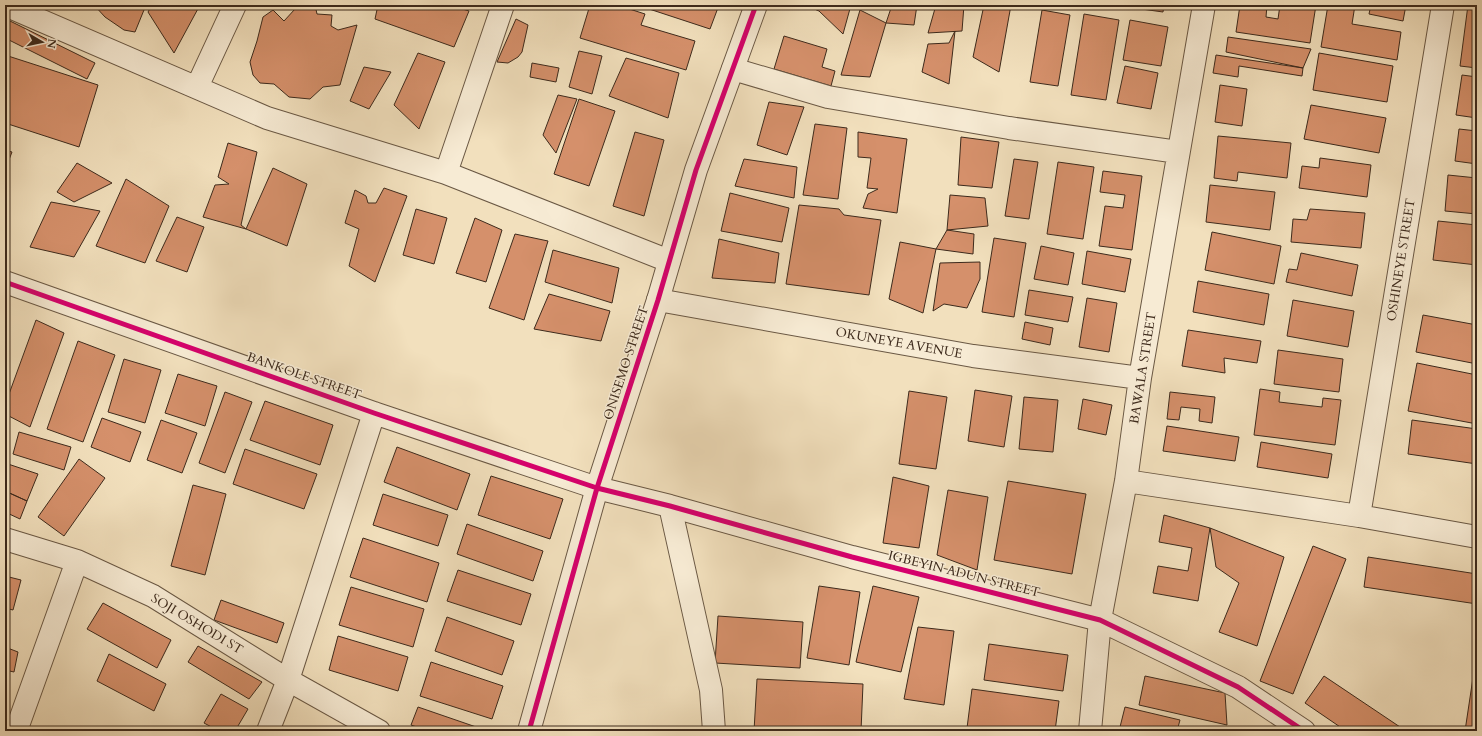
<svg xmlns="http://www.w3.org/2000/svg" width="1482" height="736" font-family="Cardo,serif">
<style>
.building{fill:#d5906b;stroke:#3d2a1c}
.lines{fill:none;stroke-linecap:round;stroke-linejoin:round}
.minor-casing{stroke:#6a5844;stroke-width:24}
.tertiary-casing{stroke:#6a5844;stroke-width:24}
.minor{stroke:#f7ebd4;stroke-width:22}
.tertiary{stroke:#f7ebd4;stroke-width:22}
.cycleway-casing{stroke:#f7ebd4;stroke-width:8}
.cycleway{stroke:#d6006c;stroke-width:5}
.labels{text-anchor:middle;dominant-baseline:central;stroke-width:3;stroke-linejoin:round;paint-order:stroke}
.street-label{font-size:13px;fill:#3d2a1c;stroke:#f7ebd4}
</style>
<rect width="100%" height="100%" fill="#f2e0bd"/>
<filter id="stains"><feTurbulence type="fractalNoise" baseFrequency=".005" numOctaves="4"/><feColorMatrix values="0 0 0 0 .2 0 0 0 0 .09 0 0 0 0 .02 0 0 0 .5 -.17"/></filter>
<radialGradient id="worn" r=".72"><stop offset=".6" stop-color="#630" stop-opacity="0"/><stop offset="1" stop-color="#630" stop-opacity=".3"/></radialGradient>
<path class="building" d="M94 5H146L135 32 124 30 105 17Z
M152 5H200L174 53 148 12Z
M303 5H315L317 14 332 15 331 26 338 30 357 25 340 85 323 87 310 99 289 97 274 84 260 83 253 75 250 62 257 41 263 17 273 10 284 21 295 9Z
M378 5H450L469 11 454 47 375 19Z
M590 5H617L645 14 641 25 695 41 686 70 580 38Z
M637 5H719L710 29Z
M805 5H851L843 34 819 11Z
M892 5H917L914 25 886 23Z
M936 5H964L962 31 928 33Z
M984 5H1011L999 72 973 57Z
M1113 5H1164L1163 12Z
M1240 5H1267L1266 17 1278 19 1280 5H1316L1310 43 1236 32Z
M1328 5H1355L1352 24 1401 32 1397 60 1321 47Z
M1371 5H1406L1403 21 1369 14Z
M1468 5H1477V68L1460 66Z
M860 10 886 23 870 77 841 75Z
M1042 10 1070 15 1058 86 1030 82Z
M1084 14 1119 20 1106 100 1071 95Z
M516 19 528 25 522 52 518 57 508 63 497 62Z
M1130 20 1168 27 1161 66 1123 60Z
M10 21 95 63 87 79 5 38V31Z
M955 31 949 84 922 72 928 44 949 43Z
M784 36 827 49 822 67 835 71 831 86 774 69Z
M1228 37 1311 49 1303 68 1226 52Z
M579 51 602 56 592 94 569 87Z
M418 53 445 62 419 129 394 105Z
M1319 53 1393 66 1387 102 1313 90Z
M5 55 98 85 79 147 5 123Z
M1216 55 1303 68 1302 76 1239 66 1238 77 1213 73Z
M626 58 679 73 668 118 609 96Z
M532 63 559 68 556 82 530 77Z
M1125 66 1158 73 1151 109 1117 103Z
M364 67 391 72 369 109 350 101Z
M1462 75 1477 77V118L1456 115Z
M1220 85 1247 89 1242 126 1215 122Z
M558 95 577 99 556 153 543 135Z
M579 99 615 111 589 186 554 174Z
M769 102 804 107 787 155 757 145Z
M1311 105 1386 118 1379 153 1304 139Z
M815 124 847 128 838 199 803 195Z
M1459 129 1477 131V164L1455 161Z
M635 132 664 140 644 216 613 206Z
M858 132 907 139 897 213 863 208 868 194 878 189 867 188 871 158 858 157Z
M1218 136 1291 143 1287 178 1238 172 1237 181 1214 178Z
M961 137 999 142 992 188 958 185Z
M228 143 257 152 241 225 246 229 203 217 215 185 229 184 218 177Z
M5 150 12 152 5 170Z
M1320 158 1371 165 1367 197 1299 188 1302 166 1319 168Z
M744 159 797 167 794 198 735 186Z
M1014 159 1038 162 1029 219 1005 216Z
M1058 162 1094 167 1083 239 1047 234Z
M77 163 112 183 74 202 57 192Z
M273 168 307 184 287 246 246 229Z
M1103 171 1142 176 1132 250 1099 246 1105 206 1123 208 1125 195 1100 192Z
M1448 175 1477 178V214L1445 211Z
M126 179 169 206 145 263 96 246Z
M1210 185 1275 192 1270 230 1206 222Z
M384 188 407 196 375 282 349 266 359 229 345 223 355 190 366 196 368 203H376Z
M730 193 789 208 782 242 721 231Z
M950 195 985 198 988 226 947 230Z
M51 202 100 211 74 257 30 247Z
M799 205 839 209 844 215 881 220 869 295 786 284Z
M416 209 447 218 434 264 403 255Z
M1310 209 1365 213 1361 248 1291 242 1293 219 1307 220Z
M177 217 204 227 187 272 156 261Z
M475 218 502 230 486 282 456 273Z
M1438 221 1477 225V265L1433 260Z
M947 230 974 234 973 254 936 249Z
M1212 232 1281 246 1274 284 1205 270Z
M515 234 548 241 524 320 489 308Z
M994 238 1026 243 1014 317 982 312Z
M719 239 779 253 775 283 712 278Z
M900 242 936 249 923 313 889 299Z
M1041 246 1074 253 1068 285 1034 279Z
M553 250 619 268 612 303 545 282Z
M1087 251 1131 259 1125 292 1082 284Z
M1301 253 1358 265 1352 296 1286 282 1289 269 1297 270Z
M980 262V279L967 308 944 304 933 311 940 263Z
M1198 281 1269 294 1264 325 1193 312Z
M1029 290 1073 297 1068 322 1025 315Z
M549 294 610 311 601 341 534 329Z
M1087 298 1117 303 1109 352 1079 347Z
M1293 300 1354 311 1348 347 1287 336Z
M1423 315 1477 325V364L1416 352Z
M36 320 64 333 30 427 5 414V405Z
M1025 322 1053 328 1050 345 1022 339Z
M1188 330 1261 341 1257 363 1224 358 1225 373 1182 366Z
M78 341 115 355 83 442 47 429Z
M1278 350 1343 359 1339 392 1274 384Z
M124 359 161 370 145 423 108 412Z
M1417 363 1477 375V424L1408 411Z
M178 374 217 386 205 426 165 413Z
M1260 389 1280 392 1279 402 1322 407 1323 398 1341 400 1335 445 1254 435Z
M975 390 1012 396 1004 447 968 441Z
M909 391 947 397 936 469 899 464Z
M225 392 252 402 225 473 199 463Z
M1170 392 1215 397 1212 423 1199 421 1200 409 1181 407 1179 420 1167 419Z
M1024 397 1058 400 1053 452 1019 449Z
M1083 399 1112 405 1106 435 1078 429Z
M265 401 333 425 320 465 250 440Z
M102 418 141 432 130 462 91 447Z
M161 420 197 433 182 473 147 460Z
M1412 420 1477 429V464L1408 454Z
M1167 426 1239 437 1235 461 1163 451Z
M19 432 71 447 64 470 13 454Z
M1261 442 1332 454 1328 478 1257 467Z
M397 447 470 474 457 510 384 482Z
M245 449 317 474 304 509 233 484Z
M79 459 105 478 64 536 38 517Z
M5 463 38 474 27 501 5 491Z
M491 476 563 499 550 539 478 515Z
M893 477 929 486 919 548 883 543Z
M1008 481 1086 494 1072 574 994 560Z
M193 485 226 494 205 575 171 566Z
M948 490 988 497 977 570 937 555Z
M5 491 27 501 20 519 5 512Z
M383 494 448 515 438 546 373 525Z
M1164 515 1210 528 1198 601 1153 593 1158 566 1188 571 1192 548 1159 542Z
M467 524 543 551 533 581 457 554Z
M1210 528 1284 557 1257 646 1219 632 1239 583 1216 567Z
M363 538 439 563 427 602 350 577Z
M1313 546 1346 559 1293 694 1260 681Z
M1368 557 1477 574V604L1364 587Z
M458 570 531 594 521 625 447 601Z
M5 576 21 580 13 610 5 608Z
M819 586 860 592 849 665 807 658Z
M873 586 919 597 901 672 856 662Z
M351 587 424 609 413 647 339 625Z
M221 600 284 623 277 643 214 620Z
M103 603 171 640 157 668 87 629Z
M718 616 803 622 800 668 715 663Z
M447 617 514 641 502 675 435 651Z
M918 627 954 631 944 705 904 699Z
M338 636 408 657 398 691 329 670Z
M989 644 1068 655 1063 691 984 680Z
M198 646 262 682 249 699 188 662Z
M5 647 18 652 14 672 5 670Z
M1477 651V731H1465Z
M109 654 166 684 154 711 97 681Z
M431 662 503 686 492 719 420 696Z
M1145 676 1225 693 1227 725 1139 705Z
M1324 676 1406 731H1346L1305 703Z
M757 679 863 684 861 731H754Z
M972 689 1059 701 1055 731H991L967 728Z
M221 694 248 709 235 731H219L204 723Z
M418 707 482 729V731H428L411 725Z
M1125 707 1180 720 1177 731H1119Z"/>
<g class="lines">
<g class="minor-casing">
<path id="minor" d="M5 5 267 118 446 173 669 261
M733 69 828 97 1009 128 1178 152
M197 87 235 5
M446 173 503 5
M5 282 374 413 597 488 670 506 852 557 1100 620 1238 687 1304 731
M658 300 973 356 1140 378
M1126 481 1359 516 1477 537
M670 506 711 690 714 731
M1359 516 1443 5
M5 539 77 561 153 596 288 680 379 731
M16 731 77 561
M268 731 288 680 374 413
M1090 731 1100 620 1126 481 1140 378 1204 5"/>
</g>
<g class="tertiary-casing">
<path id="tertiary" d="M529 731 597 488 658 300 696 170 756 5"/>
</g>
<use href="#minor" class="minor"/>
<use href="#tertiary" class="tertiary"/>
<g class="cycleway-casing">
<path id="cycleway" d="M5 282 374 413 597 488 670 506 852 557 1100 620 1238 687 1304 731
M529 731 597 488 658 300 696 170 756 5"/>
</g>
<use href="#cycleway" class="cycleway"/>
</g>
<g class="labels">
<g class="street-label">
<text transform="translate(1401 260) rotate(-81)">OSHINEYE STREET</text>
<text transform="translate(899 343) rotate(10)">OKUNEYE AVENUE</text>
<text transform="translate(626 363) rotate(-72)">ONISEMO STREET</text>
<text transform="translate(1143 368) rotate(-81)">BAWALA STREET</text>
<text transform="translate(304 376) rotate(19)">BANKOLE STREET</text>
<text transform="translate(964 574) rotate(14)">IGBEYIN ADUN STREET</text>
<text transform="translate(197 624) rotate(31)">SOJI OSHODI ST</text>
</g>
</g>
<rect width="1482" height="736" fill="none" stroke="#f2e0bd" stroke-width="20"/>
<rect x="6" y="6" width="1470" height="724" fill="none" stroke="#3d2a1c" stroke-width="2"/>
<rect x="10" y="10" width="1462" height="716" fill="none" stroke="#3d2a1c"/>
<g transform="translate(42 42) rotate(99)" stroke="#f7ebd4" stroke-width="3" paint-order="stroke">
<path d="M0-3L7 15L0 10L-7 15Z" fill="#3d2a1c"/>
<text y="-6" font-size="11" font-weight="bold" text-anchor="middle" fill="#3d2a1c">N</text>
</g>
<rect width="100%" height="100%" filter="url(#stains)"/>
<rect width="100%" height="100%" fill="url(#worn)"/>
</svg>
